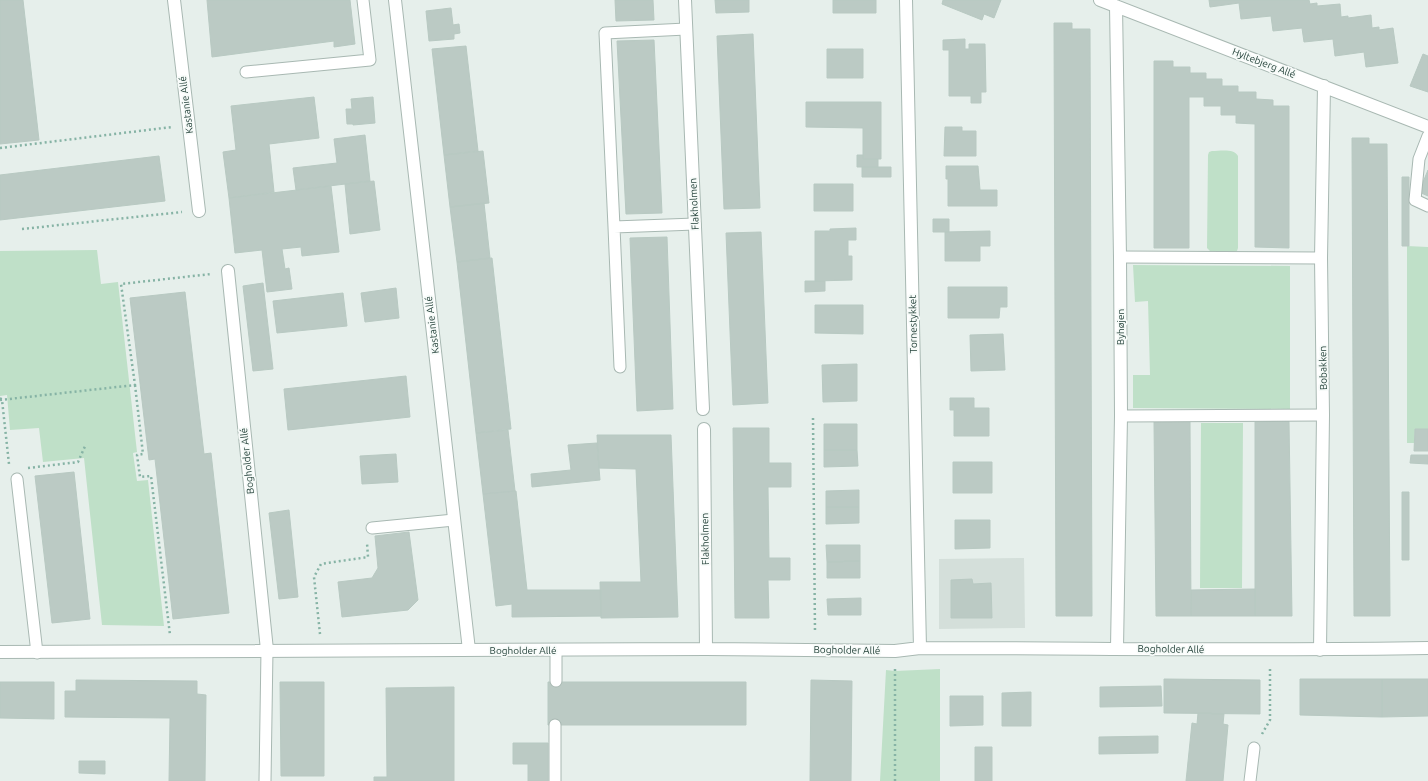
<svg xmlns="http://www.w3.org/2000/svg" width="1428" height="781" font-family="Ubuntu,sans-serif">
<style>
.built{fill:#d4dfda}
.green{fill:#bfe0c8}
.building{fill:#bbcac4;stroke:#b8c9c2}
.lines{fill:none;stroke-linecap:round;stroke-linejoin:round}
.lane-casing{stroke:#a8b8b2;stroke-width:13}
.street-casing{stroke:#a8b8b2;stroke-width:14}
.path{stroke:#86b3a5;stroke-width:2.5;stroke-dasharray:2 3;stroke-linecap:butt}
.lane{stroke:#fff;stroke-width:11}
.street{stroke:#fff;stroke-width:12}
.labels{text-anchor:middle;dominant-baseline:central;stroke-width:3.5;stroke-linejoin:round;paint-order:stroke}
.street-label{font-size:10px;fill:#24423a;stroke:#f7fbf9}
</style>
<rect width="100%" height="100%" fill="#e6efeb"/>
<path class="built" d="M1024 558 1025 628 939 629V559Z"/>
<path class="green" d="M1212 151C1220 151 1234 148 1238 156V248L1237 251 1234 252H1211L1207 248 1208 155 1209 152Z
M1407 246 1428 247V429H1415L1414 443H1407Z
M97 250 101 284 118 282 137 452 133 453 137 481 148 480 164 626 102 625 84 458 43 462 39 428 10 430 7 395 0 396V251Z
M1133 265 1290 266V409L1133 408V375H1150L1148 301 1135 302Z
M1201 423H1243L1242 588H1200Z
M940 669V781H880L886 670 895 671Z"/>
<path class="building" d="M0 0H23L39 140 0 144Z
M207 0H350L355 44 334 47V41L212 57Z
M615 0H653L654 20 616 21Z
M715 0H749V12L716 13Z
M833 0H876V13H833Z
M943 0H1001L994 18 984 14 982 20 942 4Z
M1209 0H1309L1310 4 1317 3V6L1340 4 1341 17 1348 16V18L1371 15 1372 28 1379 27V30L1393 28 1398 63 1366 67 1364 52 1335 56 1333 39 1304 42 1302 28 1273 31 1271 16 1241 19 1239 3 1210 7Z
M451 8 453 25 459 24 460 33 454 34V39L429 41 426 11Z
M1054 23H1072V29H1090L1092 616H1056Z
M753 34 760 208 724 209 717 36Z
M965 39V49H969V44H985L986 92H981V103H971V96H949V50H943V40Z
M654 40 662 213 626 214 617 41Z
M466 46 478 151 444 155 432 49Z
M827 49H863V78H827Z
M1423 54 1428 56V92L1410 86Z
M1154 61H1173V67H1190V73H1206V79H1222V86H1238V92H1256V99L1273 100V106H1289V248L1255 247V124L1236 123V115H1221V106H1204V97H1189V248H1154Z
M314 97 319 138 269 144 274 192 229 198 223 152 236 150 231 106Z
M373 97 375 123 353 125V124H347L346 109H352L351 99Z
M806 102H881V159H863V128L806 127Z
M945 127H962V131H976V156H944Z
M365 135 370 181 296 190 293 168 337 163 334 139Z
M1352 138H1369V144H1387L1390 616H1354Z
M483 151 489 203 450 207 444 155Z
M857 155H863V159H878V167H857Z
M159 156 165 201 0 220V175Z
M946 166H978L980 190H997V206H948V179H946Z
M862 167H891V177H862Z
M1428 170V196L1419 192Z
M1402 177H1409V246H1402Z
M374 181 380 230 350 234 345 184Z
M814 184H853V211H814Z
M331 186 339 252 302 256 301 247 282 249 285 269 289 268 292 289 267 292 262 250 235 253 229 198Z
M484 203 490 258 457 262 450 207Z
M933 219H949V232H933Z
M856 228V240H848V256H852V280L815 281V231H830V229Z
M990 231V246H980V261H945V232Z
M761 232 768 403 733 405 726 233Z
M667 237 673 409 637 411 630 238Z
M492 258 511 429 476 433 457 262Z
M805 281H825V291L805 292Z
M263 283 273 369 253 371 243 286Z
M948 287H1007V307H1000L999 318H948Z
M396 288 399 318 365 322 361 293Z
M185 292 204 454 211 453 229 613 173 619 155 459 149 460 130 298Z
M343 293 347 326 277 333 273 301Z
M815 305H863V334L815 333Z
M1003 334 1005 370 971 371 970 335Z
M857 364V401L823 402 822 365Z
M406 376 410 417 288 430 284 389Z
M950 398H974V408H989V436H954V410H950Z
M1190 421 1191 616H1156L1154 422Z
M1289 421 1292 616H1255V422Z
M824 424H857V450H824Z
M733 428H769V463H791V487H768L769 558H790V580H768L769 618H735Z
M1415 429H1428V451H1414Z
M508 430 515 491 483 494 476 433Z
M597 435H671L678 617 601 618 600 582H641L636 469 599 468Z
M597 443 600 480 532 487 531 474 571 470 568 445Z
M824 450H857L858 466 824 467Z
M396 454 398 482 362 484 360 456Z
M1411 455H1428V464L1410 463Z
M953 462H992V493H953Z
M74 472 90 619 52 623 35 476Z
M859 490V507H826V491Z
M516 491 527 590H601V616L512 617V604L496 606 483 494Z
M1402 492H1409V560H1402Z
M826 507H859V523L826 524Z
M289 510 298 597 279 599 269 513Z
M955 520H990V548L955 549Z
M409 532 418 600 408 610 342 617 338 582 372 578 378 568 375 536Z
M826 545H860V561L827 562Z
M860 561V578H827V562Z
M972 579 973 584 991 583 992 618H951V580Z
M1255 589V616H1191V590Z
M861 598V615H828L827 599Z
M1164 679 1260 680V714L1164 713Z
M1300 679H1382V717L1300 715Z
M1382 679H1428V716L1382 717Z
M76 680 197 681V694L206 695 205 781H169L170 718 65 717V691H76Z
M811 680 852 681 851 781H810Z
M0 682H54V719L0 718Z
M280 682H324V776H281Z
M548 682H746V725H548Z
M1161 686 1162 706 1100 707V687Z
M454 687V781H374V777H387L386 688Z
M1031 692V726H1002V693Z
M950 696H983V725L950 726Z
M1198 713 1224 714 1223 724 1228 725 1223 781H1186L1192 723 1197 724Z
M1158 736V753L1099 754V737Z
M513 743H548V781H528V764H513Z
M975 747H992V781H975Z
M79 761H105V774L79 773Z"/>
<g class="lines">
<g class="lane-casing">
<path id="lane" d="M246 72 370 60 363 0
M1428 136 1419 159 1415 200 1428 206
M614 227 605 33 686 29
M1120 257 1321 258
M620 367 614 227 695 224
M1121 416 1323 415
M17 479 37 653
M372 528 454 520
M556 681V650
M265 781 267 650
M555 781V725
M1250 781 1254 748"/>
</g>
<g class="street-casing">
<path id="street" d="M174 0 199 211
M395 0 469 650
M685 0 703 409
M906 0 920 648
M1100 0 1428 127
M1116 6 1120 257 1121 416 1117 648
M228 271 267 650
M704 429 706 649
M1320 650 1323 415 1321 258 1324 86
M0 652 706 649 895 651 920 648C1089 648 1259 651 1428 648"/>
</g>
<path class="path" d="M0 148 172 127
M22 229 182 212
M135 385 143 454 137 455 140 477 151 476 170 635
M0 398 2 400 9 464
M0 400 135 385 121 284 211 274
M813 418 815 633
M28 468 78 462 86 444
M320 634 314 577 321 564 368 557 367 543
M1262 734 1270 720V667
M895 781V667"/>
<use href="#lane" class="lane"/>
<use href="#street" class="street"/>
</g>
<g class="labels">
<g class="street-label">
<text transform="translate(1264 63) rotate(21)">Hyltebjerg Allé</text>
<text transform="translate(186 105) rotate(-97)">Kastanie Allé</text>
<text transform="translate(694 204) rotate(-93)">Flakholmen</text>
<text transform="translate(913 324) rotate(-91)">Tornestykket</text>
<text transform="translate(432 325) rotate(-97)">Kastanie Allé</text>
<text transform="translate(1120 327) rotate(-90)">Byhøjen</text>
<text transform="translate(1323 368) rotate(-91)">Bobakken</text>
<text transform="translate(247 461) rotate(-96)">Bogholder Allé</text>
<text transform="translate(705 539) rotate(-91)">Flakholmen</text>
<text transform="translate(1171 649) rotate(1)">Bogholder Allé</text>
<text x="523" y="650">Bogholder Allé</text>
<text transform="translate(847 650) rotate(1)">Bogholder Allé</text>
</g>
</g>
</svg>
